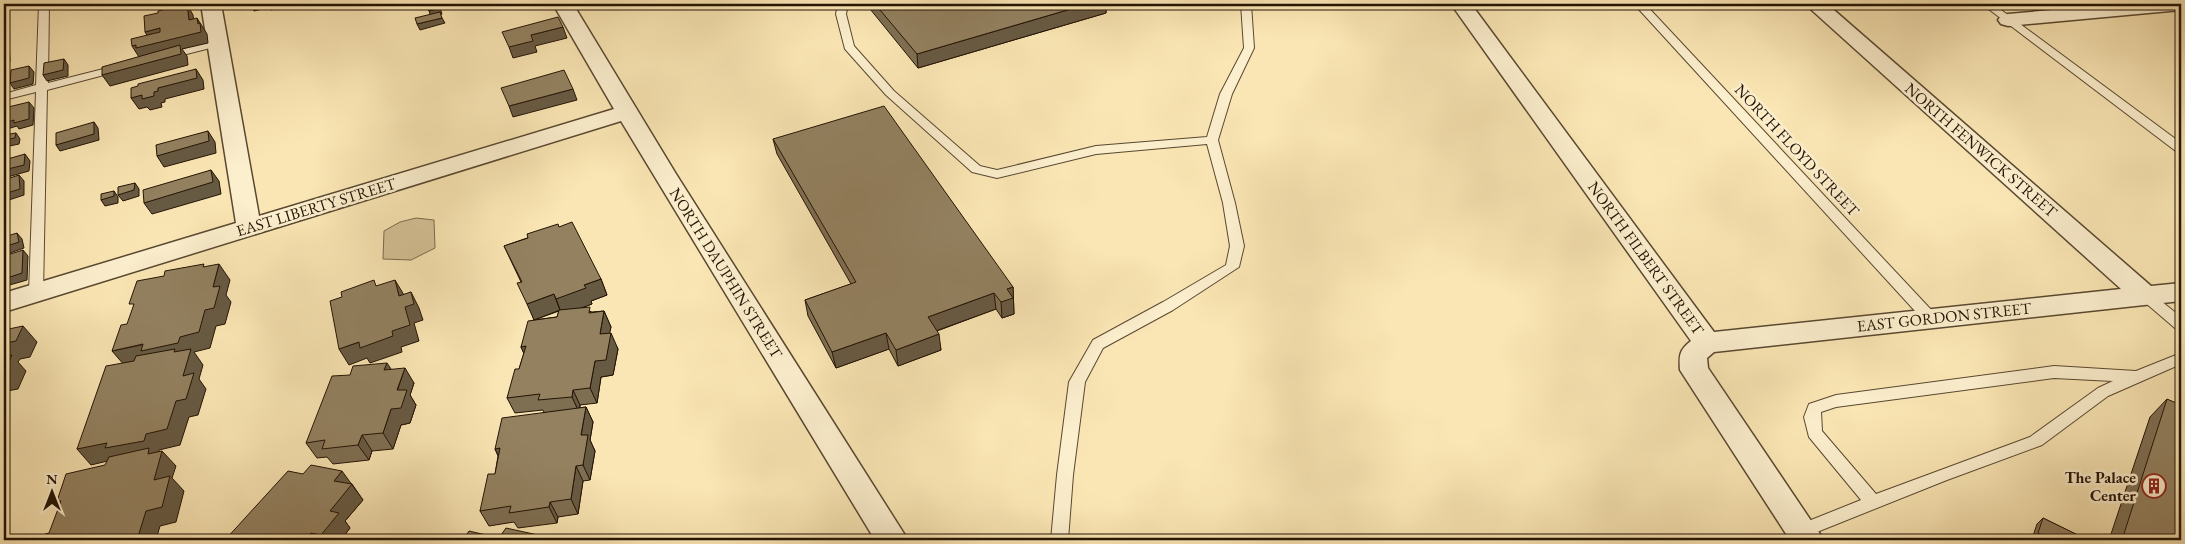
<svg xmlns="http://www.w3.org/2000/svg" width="2185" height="544" font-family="'EB Garamond',serif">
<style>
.green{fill:#d5c296;stroke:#7c6a4d}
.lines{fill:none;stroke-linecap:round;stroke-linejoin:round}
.lane-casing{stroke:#594830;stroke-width:2}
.street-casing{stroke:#594830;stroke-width:3}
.lane{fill:#fcefce;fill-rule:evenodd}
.street{fill:#fcefce;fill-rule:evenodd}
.wall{fill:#7e6f53;stroke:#231304;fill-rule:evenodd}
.shaded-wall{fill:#675a43;stroke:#231304}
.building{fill:#938160;stroke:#231304}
.labels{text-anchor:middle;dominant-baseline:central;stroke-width:5;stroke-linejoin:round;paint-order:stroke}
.street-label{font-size:16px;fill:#231304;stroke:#fcefce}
.poi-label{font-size:16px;font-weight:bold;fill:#231304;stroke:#fcefce;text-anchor:end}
</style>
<rect width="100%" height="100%" fill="#fae6b4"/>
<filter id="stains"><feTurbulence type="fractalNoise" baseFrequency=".004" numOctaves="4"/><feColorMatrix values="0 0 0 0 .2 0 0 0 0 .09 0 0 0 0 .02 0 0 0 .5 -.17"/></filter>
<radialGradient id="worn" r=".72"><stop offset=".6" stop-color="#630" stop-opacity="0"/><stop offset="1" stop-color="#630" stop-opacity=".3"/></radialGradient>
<path class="green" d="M416 218 434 220 435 248 411 260 383 259 384 231 400 222Z"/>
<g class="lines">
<g class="lane-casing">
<path id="lane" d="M39 4H49L48 83 119 65 125 68 123 70 47 90 43 293 36 298 29 293 36 92 4 100V94L36 85Z
M838 4H848L846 14 854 46 894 91 980 166 997 170 1096 146 1207 137 1220 94 1244 48 1241 4H1251L1254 48 1232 94 1218 140 1235 203 1244 246 1239 267 1173 310 1103 348 1085 382 1073 475 1068 540H1051L1057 475 1069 382 1093 340 1163 302 1226 265 1230 246 1223 203 1207 144 1096 154 997 178 972 172 886 95 845 49 836 14Z
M1634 4H1645L1936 315 1938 319 1936 323H1926Z
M1982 4H1993L2181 143V153L2177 152Z
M218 40 223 43 222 45 167 59 161 56 163 54Z
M2146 291 2151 293 2181 317V330L2176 329 2141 299 2139 296 2141 293Z
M2181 353V364L2108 396 2042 445 1947 480 1802 538 1796 536 1794 531 1796 526 1861 500 1809 437 1804 417 1809 404 1836 395 2054 366 2136 371ZM2054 378 2113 381 2098 388 2030 437 1876 494 1822 431 1821 412 1836 407Z"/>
</g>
<g class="street-casing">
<path id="street" d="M201 4H221L259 216 614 109 553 4H573L676 174 908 540H875L621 121 4 312V293L236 223Z
M1451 4H1471L1714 332 2121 289 1805 4H1827L2151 286 2181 283V301L1714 352 1707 358 1708 368 1824 540H1790L1680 370C1679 356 1679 350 1691 341Z
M2119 4H2181V10L2008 26 2001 24 1998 20 2001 16 2008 14Z"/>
</g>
<use href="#lane" class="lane"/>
<use href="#street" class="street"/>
</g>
<path class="wall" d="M866 4H1106V13L918 68Z
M773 139 1013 287 1014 314 1002 318 996 309 937 331 941 350 898 366 889 349 836 368 808 316 805 300 851 284 777 154Z
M559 227 601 279 607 295 591 301 592 304 581 308 592 312 604 311 611 327 609 333 618 349 613 375 601 377 597 403 580 405V408L586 407 593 422 590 440 595 451 590 480 583 481 578 514 558 517 557 523 518 528 514 522 489 526 480 511 495 474 498 456 495 449 544 412 543 410 515 413 507 398 519 369 524 353 521 347 534 320 521 282 504 246ZM559 311 557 317 534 320Z
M391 370 414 383 410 395 416 405 410 423 401 425 393 449 372 451 369 460 333 464 327 457 317 458 306 443Z
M2167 399 2181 540H2109L2150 417Z
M350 484H352L363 500 345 521 350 528 341 540H225Z
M2043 518 2088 540H2035L2032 539 2037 524Z"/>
<path class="shaded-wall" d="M4 4H29L4 9Z
M187 4 193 15 195 30 189 20Z
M251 4H298L271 10 270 7 254 11Z
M336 4H349L337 7Z
M1088 4H1106V13L918 68 917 54Z
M440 8 442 14 431 17 429 11Z
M197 18 207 34 208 43 182 49 187 56 188 65 110 86 102 75 139 57 132 46 198 24Z
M442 18 445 23 420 30 417 24Z
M563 27 567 38 535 46 537 52 513 58 509 47 531 35Z
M160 28 167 39 152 43 145 32Z
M4 36 9 42 10 61 4 62Z
M64 59 68 65V76L47 81 43 75Z
M29 66 34 72 33 84 14 89 10 83Z
M196 69 203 80 204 89 165 99V102L161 103 162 107 150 110 147 107 139 109 131 98 158 88Z
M573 89 577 100 513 117 509 106Z
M29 102 34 108 33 125 19 129 17 126 4 130V123Z
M94 122 98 128 99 140 60 151 56 145Z
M208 131 215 142 216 153 164 167 157 156Z
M16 133 20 139 19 144 5 147 4 145V140Z
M25 154 30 161 29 171 4 178V170Z
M211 170 219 181 221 194 152 214 144 203Z
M19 175 24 181V195L6 201 4 197V194Z
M135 183 139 189V196L123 201 118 195Z
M114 191 118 197V203L105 206 101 200Z
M17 233 22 239 24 248 4 255V247Z
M23 250 28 256 27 280 6 286 4 283V279Z
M219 264 230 280 226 295 231 302 225 324 216 326 210 348 194 352 203 365 199 379 206 389 198 415 189 417 180 445 159 450 157 456 162 451 176 466 172 478 184 491 176 522 160 526 156 540H137L116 459 91 465 77 449 125 366 112 351 180 337 205 310 213 287Z
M601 279 607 295 591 301 592 304 562 315 556 299 584 285Z
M395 280 404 295 411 292 419 308 423 320 414 323 419 341 401 347 402 352 370 363 367 358 349 365 339 349 392 331 399 296Z
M1013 287 1014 314 1002 318 1001 302 1007 289Z
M994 293 996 309 930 333 928 317Z
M554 294 560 310 534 320 527 304Z
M604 311 611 327 606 350 600 334Z
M23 326 37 342 30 357 20 359 18 362 26 371 18 389 7 391 4 399V347L6 343Z
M611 333 618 349 613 375 601 377 597 403 590 388 595 361Z
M886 333 889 349 836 368 832 352Z
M939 334 941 350 898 366 896 350Z
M526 346 528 363 521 347Z
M387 363 397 378 384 370Z
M405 368 414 383 410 395 416 405 410 423 401 425 393 449 383 433Z
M573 390 580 405 579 412 572 397Z
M586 407 593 422 590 440 595 451 590 480 583 465 581 435Z
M362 435 372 451 369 460 358 445Z
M500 448 503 465 495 449Z
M576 466 583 481 578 514 571 499Z
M342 471 363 500 345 521 350 528 341 540H325L321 535 330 511 334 481Z
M550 502 558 517 557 523 549 507Z
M311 533 317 540H306Z
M538 535 541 540H535Z"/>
<path class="building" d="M187 4 189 20 197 18 198 24 200 23 201 32 136 48V45L132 46 131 39 160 32V28L145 32 144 16 158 13V11Z
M428 4H437L440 8 429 11 425 5Z
M875 4H1088L917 54Z
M440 12 442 18 417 24 415 18Z
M558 17 563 27 531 35 533 41 509 47 502 32Z
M180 45 181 54 102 75V67Z
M64 59 63 70 43 75 44 63Z
M29 66V78L10 83 11 70Z
M196 69 197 78 158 88V91L154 92V96L142 99V95L131 98V88L138 86V84Z
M564 70 573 89 509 106 501 88Z
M29 102V119L14 123V120L4 123V108Z
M884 106 1013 287 1007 289 1013 298 1001 302 994 293 928 317 939 334 896 350 886 333 832 352 805 300 856 282 773 139Z
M94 122V134L56 145V133Z
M208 131 209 141 157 156 156 145Z
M16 133 15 138 4 140V135Z
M25 154 24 165 4 170V160Z
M211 170 213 182 144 203 143 190Z
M19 175 20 189 4 194V180Z
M135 183 134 190 118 195V187Z
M114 191V196L101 200V194Z
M572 222 601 279 584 285 586 288 556 299 554 294 527 304 517 283 522 282 504 246 528 238 527 234 558 224 559 227Z
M17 233 19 242 4 247V237Z
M23 250 22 273 4 279V256Z
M204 264 203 267 219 264 213 287 220 286 214 308 205 310 199 332 180 337 178 343 141 351 143 344 112 351 121 325 127 324 134 304H129L137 281 164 276 165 271Z
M374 280 376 286 395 280 399 296 411 292 414 304 405 307 410 325 392 331 393 336 360 348 359 342 339 349 330 301 342 297 341 292Z
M590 307 589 313 604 311 600 334 611 333 606 360 595 361 590 388 573 390 572 397 538 400 540 394 507 398 515 369H519L526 346 521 347 528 321 557 317 559 310Z
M23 326 16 341 6 343 4 347V330Z
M175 349 174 352 191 349 183 376 194 373 186 399 176 401 167 429 146 434 144 441 105 448 107 443 77 449 106 366 134 361 136 356Z
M12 355 4 372V357Z
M387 363 384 370 405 368 397 390H407L401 408 391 409 383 433 362 435 358 445 322 449 325 440 306 443 332 376 350 375 353 366Z
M2167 399 2181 405V540H2122Z
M586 407 581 435H588L583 465 576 466 571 499 550 502 549 507 509 513 511 506 480 511 488 474H495L500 448 495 449 502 418Z
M149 448 148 454 162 451 154 480 170 476 162 507 146 511 137 540H43L45 534 49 533 61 501H57L66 474 105 465 109 457Z
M311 465 342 471 334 481 352 484 330 511 339 513 321 535 311 533 306 540H225L288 471 303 474Z
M2043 518 2088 540H2054L2038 533Z
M506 528 538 535 535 540H463L469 531 499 538Z"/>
<defs>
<g id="building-ring" transform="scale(1.25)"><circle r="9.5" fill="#fcefce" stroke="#8f2418" stroke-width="1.5"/><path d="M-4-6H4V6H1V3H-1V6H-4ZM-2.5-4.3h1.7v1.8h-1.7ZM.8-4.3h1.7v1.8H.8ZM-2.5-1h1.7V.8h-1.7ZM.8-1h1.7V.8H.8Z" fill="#8f2418"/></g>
</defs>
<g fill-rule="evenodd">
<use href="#building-ring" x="2154" y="486"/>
</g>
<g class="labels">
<g class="street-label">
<text transform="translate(1797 150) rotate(47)">NORTH FLOYD STREET</text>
<text transform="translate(1981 150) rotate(41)">NORTH FENWICK STREET</text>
<text transform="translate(316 207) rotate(-17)">EAST LIBERTY STREET</text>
<text transform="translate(1646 258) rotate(54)">NORTH FILBERT STREET</text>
<text transform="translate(726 273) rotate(58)">NORTH DAUPHIN STREET</text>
<text transform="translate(1944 317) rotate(-6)">EAST GORDON STREET</text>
</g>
<g class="poi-label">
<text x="2136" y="477">The Palace<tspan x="2136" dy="18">Center</tspan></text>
</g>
</g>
<rect width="2185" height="544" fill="none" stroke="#fae6b4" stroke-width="20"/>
<rect x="5" y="5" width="2175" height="534" fill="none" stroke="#231304" stroke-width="2.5"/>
<rect x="10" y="10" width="2165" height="524" fill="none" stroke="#231304"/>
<g transform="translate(52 492)" stroke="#fcefce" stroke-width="4" paint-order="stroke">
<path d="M0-4L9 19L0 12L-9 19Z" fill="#231304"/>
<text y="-8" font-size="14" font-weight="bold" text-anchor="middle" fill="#231304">N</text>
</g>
<rect width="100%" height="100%" filter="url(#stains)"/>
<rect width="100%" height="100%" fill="url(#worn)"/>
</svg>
